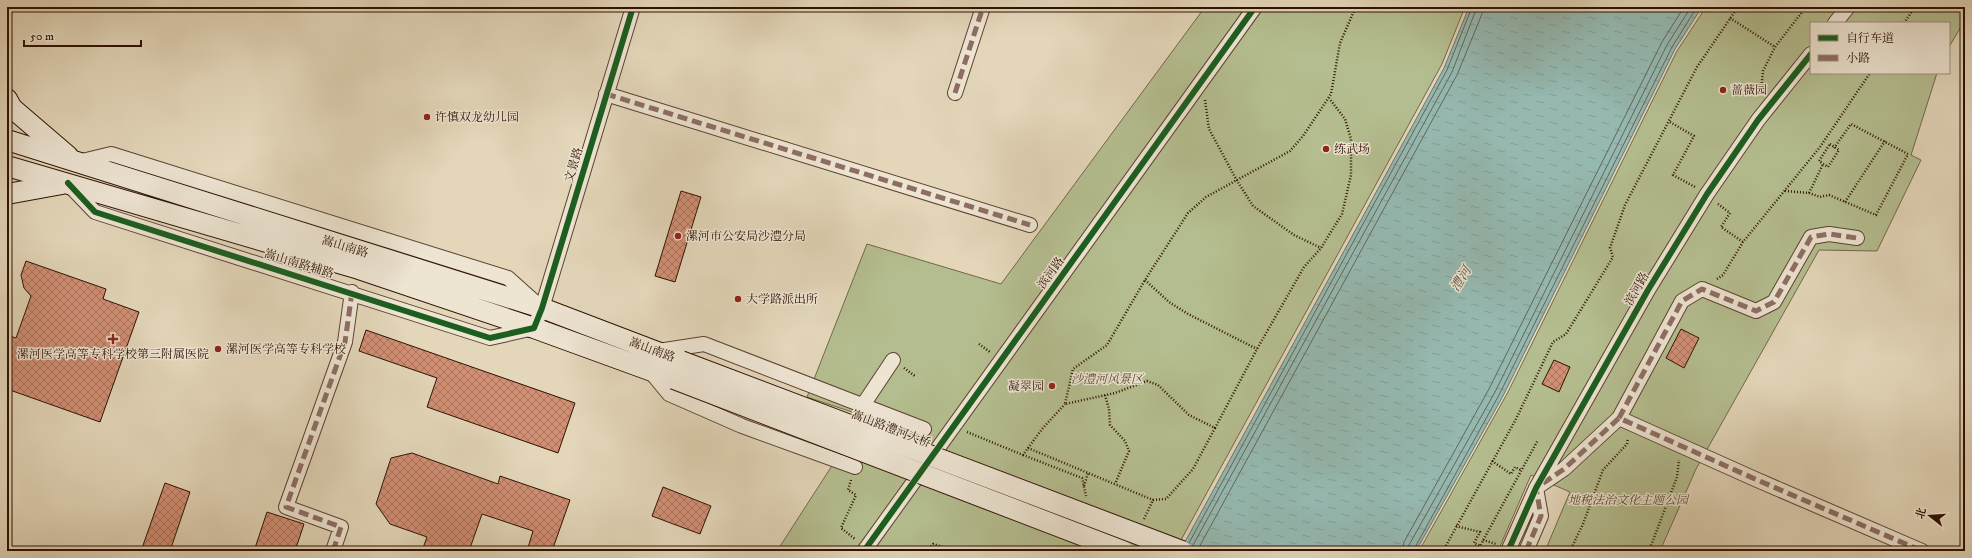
<svg xmlns="http://www.w3.org/2000/svg" width="1972" height="558" font-family="'IM FELL DW Pica','Noto Serif SC',serif">
<style>
.green{fill:#b4bd8f;stroke:#726748}
.water{fill:url(#water-ripples);stroke:#6c766b}
.lines{fill:none;stroke-linecap:round;stroke-linejoin:round}
.shore{stroke:#62655a;stroke-width:1}
.building{fill:url(#building-cross-hatch);stroke:#2f1102}
.minor-casing{stroke:#5c4230;stroke-width:16}
.secondary-casing{stroke:#2f1102;stroke-width:22}
.path{stroke:#2f1102;stroke-width:2.5;stroke-dasharray:1 2;stroke-linecap:butt}
.minor{stroke:#ede4d2;stroke-width:14}
.secondary{stroke:#ede4d2;stroke-width:20}
.secondary-bridge-casing{stroke:#2f1102;stroke-width:22;stroke-linecap:butt}
.secondary-bridge{stroke:#ede4d2;stroke-width:20}
.quiet{stroke:#8d6e63;stroke-width:5;stroke-dasharray:10 5;stroke-linecap:butt}
.cycleway-casing{stroke:#ede4d2;stroke-width:8}
.cycleway{stroke:#1b5e20;stroke-width:6}
.poi-dot{fill:#8f2418;stroke:#ede4d2;stroke-width:1.5}
.labels{text-anchor:middle;dominant-baseline:central;stroke-width:3;stroke-linejoin:round;paint-order:stroke}
.poi-label{font-size:12px;fill:#2f1102;stroke:#ede4d2;text-anchor:start}
.street-label{font-size:12px;fill:#2f1102;stroke:#ede4d2}
.park-label{font-size:12px;font-style:italic;fill:#57452c;stroke:#ede4d2}
.water-label{font-size:13px;font-style:italic;fill:#534c3f;stroke:#ede4d2}
</style>
<defs>
<pattern id="water-ripples" width="26" height="14" patternUnits="userSpaceOnUse"><rect width="26" height="14" fill="#95b9b1"/><path d="M2 4q2-2 4 0t4 0M15 11q2-2 4 0t4 0" fill="none" stroke="#819e97"/></pattern>
<pattern id="building-cross-hatch" width="8" height="8" patternUnits="userSpaceOnUse"><rect width="8" height="8" fill="#d18f74"/><path d="M0 0l8 8M0 8l8-8" fill="none" stroke="#aa735d"/></pattern>
</defs>
<rect width="100%" height="100%" fill="#e3d6b9"/>
<filter id="stains"><feTurbulence type="fractalNoise" baseFrequency=".005" numOctaves="4"/><feColorMatrix values="0 0 0 0 .2 0 0 0 0 .09 0 0 0 0 .02 0 0 0 .5 -.17"/></filter>
<radialGradient id="worn" r=".72"><stop offset=".6" stop-color="#630" stop-opacity="0"/><stop offset="1" stop-color="#630" stop-opacity=".3"/></radialGradient>
<path class="green" d="M1205 7H1465L1442 64 1175 551H777L864 416 807 397 867 244 1001 284Z
M1706 7H1965V20L1949 47V23H1811V73H1937L1911 155 1921 160 1877 251 1819 250 1696 469 1660 551H1545L1570 492 1531 475 1498 551H1419L1508 392 1677 51Z"/>
<path class="water" d="M1469 7H1702L1675 49 1503 396 1416 551H1180L1444 68Z"/>
<g class="lines">
<path class="shore" d="M1189 543 1447 70 1472 7
M1192 547 1452 72 1477 7
M1197 551 1457 75 1482 14 1483 7
M1402 551 1404 542 1489 389 1662 42 1684 7
M1408 551 1409 545 1495 392 1667 45 1691 7
M1413 551 1499 395 1672 47 1697 7"/>
</g>
<path class="building" d="M681 191 701 197 675 282 655 276Z
M26 261 106 289 103 299 139 312 100 422 7 389V335L16 338 31 296 24 288 21 275Z
M1681 329 1699 338 1684 368 1666 358Z
M366 330 575 403 558 453 427 407 437 378 359 351Z
M1554 360 1570 367 1559 392 1542 384Z
M412 453 498 484 500 476 570 500 552 551H527L533 531 482 514 469 551H422L427 537 390 524 376 504 391 458Z
M165 483 190 492 170 551H141Z
M663 487 711 506 700 534 652 516Z
M267 512 304 524 295 551H254Z"/>
<g class="lines">
<g class="minor-casing">
<path id="minor" d="M1835 23 1848 7
M955 93 983 7
M606 94 1030 225
M78 162 111 154 508 278 537 304
M69 185 95 212 490 338 534 328 542 308 633 7
M658 351 704 344 924 429
M650 371 669 394 742 426 855 467
M863 405 893 360
M1619 418 1682 301 1702 289 1756 311 1774 302 1811 237 1829 234 1857 238
M333 551 341 527 286 507 345 342 352 292
M864 551 1255 7
M1508 551 1536 488 1648 290 1707 194 1758 120 1811 54
M1526 551 1541 516 1536 488 1564 469 1619 418 1755 479 1922 551"/>
</g>
<g class="secondary-casing">
<path id="secondary" d="M7 99 12 108 68 156
M7 140 542 308 681 361
M7 166 359 269 534 328 674 379
M7 194 62 184"/>
</g>
<path class="path" d="M1730 18 1775 47
M1904 23 1915 7
M1761 92 1763 71 1775 47 1806 7
M1205 100 1209 129 1236 179 1253 206 1294 235 1321 248
M1670 122 1694 136 1673 175 1695 187
M1830 144 1839 150 1828 167 1819 161Z
M1785 191 1809 193 1820 197 1829 195 1876 215 1908 154 1851 124 1834 148
M1809 193 1823 164
M1845 202 1885 141
M1718 204 1730 213 1721 227 1743 242
M1717 279 1723 275 1743 242 1820 147 1870 73
M1145 280 1169 302 1188 314 1257 349
M979 344 990 352
M904 368 915 376
M1105 395 1109 409 1110 425 1125 441 1129 451 1115 484
M1215 428 1257 349 1304 267 1321 248 1342 214 1351 175V139L1345 119 1329 98
M967 432 1023 455 1042 429 1065 404
M1028 448 1153 500
M1023 455 1082 478 1086 496
M1492 461 1511 474 1515 467 1521 470
M851 480 848 490 856 495 841 528 855 539
M1084 486 1088 473
M1144 519 1153 500 1166 499 1193 469 1215 428 1189 415 1158 385 1147 381 1115 393 1065 404 1073 369 1107 345 1145 280 1188 213 1206 197 1290 151 1303 136 1331 94 1340 43 1354 11 1357 7
M1456 526 1480 532 1474 543 1480 546 1538 440
M1483 540 1496 544
M927 551 933 544 943 547 949 551
M1443 551 1516 419 1553 342 1566 334 1613 257 1610 248 1625 205 1697 67 1738 7
M1570 551 1583 524 1603 470 1627 444 1628 438
M1649 551 1677 477 1679 460"/>
<use href="#minor" class="minor"/>
<use href="#secondary" class="secondary"/>
<g class="secondary-bridge-casing">
<path id="secondary-bridge" d="M681 361 1182 551
M674 379 1123 551"/>
</g>
<use href="#secondary-bridge" class="secondary-bridge"/>
<path class="quiet" d="M955 93 983 7
M606 94 1030 225
M1619 418 1682 301 1702 289 1756 311 1774 302 1811 237 1829 234 1857 238
M333 551 341 527 286 507 345 342 352 292
M1526 551 1541 516 1536 488 1564 469 1619 418 1755 479 1922 551"/>
<g class="cycleway-casing">
<path id="cycleway" d="M68 183 95 212 490 338 534 328 542 308 633 7
M864 551 1255 7
M1508 551 1536 488 1648 290 1707 194 1758 120 1811 54"/>
</g>
<use href="#cycleway" class="cycleway"/>
</g>
<g class="poi-dot">
<circle cx="1723" cy="90" r="4"/>
<circle cx="427" cy="117" r="4"/>
<circle cx="1326" cy="149" r="4"/>
<circle cx="678" cy="236" r="4"/>
<circle cx="738" cy="299" r="4"/>
<path d="M111 333h4v4h4v4h-4v4h-4v-4h-4v-4h4z"/>
<circle cx="218" cy="349" r="4"/>
<circle cx="1052" cy="386" r="4"/>
</g>
<g class="labels">
<g class="poi-label">
<text x="1731" y="90">蔷薇园</text>
<text x="435" y="117">许慎双龙幼儿园</text>
<text x="1334" y="149">练武场</text>
<text x="686" y="236">漯河市公安局沙澧分局</text>
<text x="746" y="299">大学路派出所</text>
<text x="226" y="349">漯河医学高等专科学校</text>
<text x="113" y="354" text-anchor="middle">漯河医学高等专科学校第三附属医院</text>
<text x="1044" y="386" text-anchor="end">凝翠园</text>
</g>
<g class="street-label">
<text transform="translate(574 165) rotate(-73)">文景路</text>
<text transform="translate(345 247) rotate(17)">嵩山南路</text>
<text transform="translate(299 264) rotate(17)">嵩山南路辅路</text>
<text transform="translate(1051 273) rotate(-54)">滨河路</text>
<text transform="translate(1637 289) rotate(-60)">滨河路</text>
<text transform="translate(652 350) rotate(21)">嵩山南路</text>
<text transform="translate(891 429) rotate(21)">嵩山路澧河大桥</text>
</g>
<g class="park-label">
<text x="1107" y="379">沙澧河风景区</text>
<text x="1628" y="500">地税法治文化主题公园</text>
</g>
<g class="water-label">
<text transform="translate(1461 279) rotate(-58)">澧河</text>
</g>
</g>
<rect width="1972" height="558" fill="none" stroke="#e3d6b9" stroke-width="24"/>
<rect x="8" y="8" width="1956" height="542" fill="none" stroke="#2f1102" stroke-width="2"/>
<rect x="12" y="12" width="1948" height="534" fill="none" stroke="#2f1102"/>
<rect x="1810" y="22" width="140" height="52" fill="#ede4d2" stroke="#a1907f"/>
<rect x="1818" y="35" width="20" height="6" fill="#1b5e20" stroke="#a1907f"/>
<text x="1846" y="42" font-size="12" fill="#2f1102">自行车道</text>
<rect x="1818" y="55" width="20" height="6" fill="#8d6e63" stroke="#a1907f"/>
<text x="1846" y="62" font-size="12" fill="#2f1102">小路</text>
<g transform="translate(1930 516) rotate(287)" stroke="#ede4d2" stroke-width="3" paint-order="stroke">
<path d="M0-3L7 15L0 10L-7 15Z" fill="#2f1102"/>
<text y="-6" font-size="11" font-weight="bold" text-anchor="middle" fill="#2f1102">北</text>
</g>
<path d="M24 40v6h117v-6" fill="none" stroke="#2f1102" stroke-width="2"/>
<text x="30" y="40" font-size="12" fill="#2f1102" stroke="#ede4d2" stroke-width="3" paint-order="stroke">50 m</text>
<rect width="100%" height="100%" filter="url(#stains)"/>
<rect width="100%" height="100%" fill="url(#worn)"/>
</svg>
